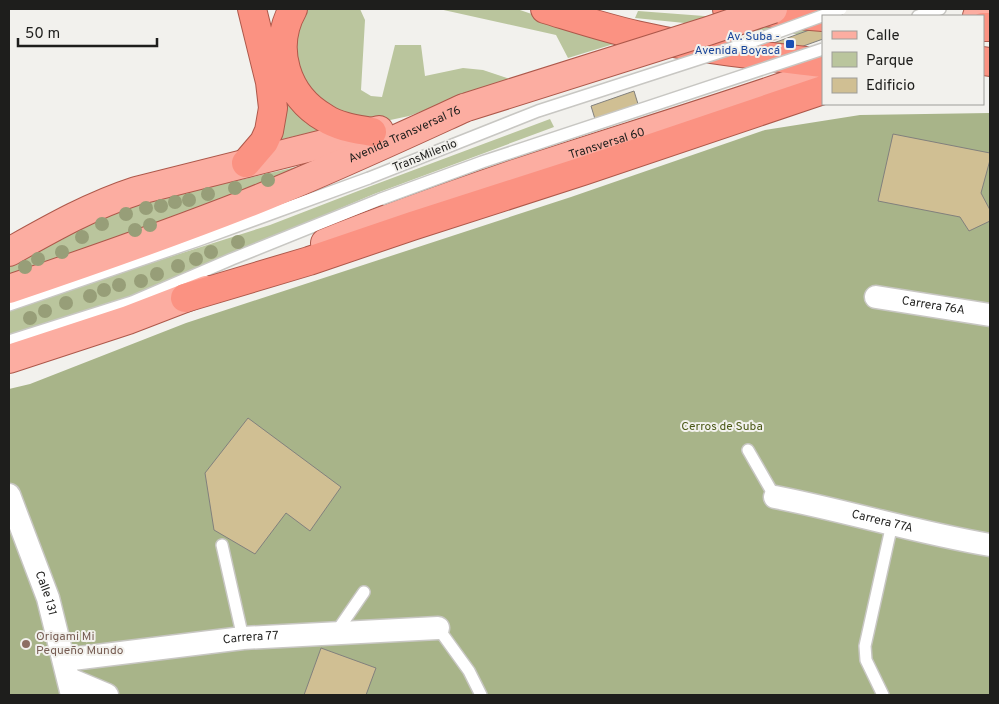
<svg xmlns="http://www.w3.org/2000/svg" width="999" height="704" font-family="Overpass,sans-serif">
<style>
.green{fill:#bac59d}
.forest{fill:#a8b489}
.building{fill:#d0bf93;stroke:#81807d}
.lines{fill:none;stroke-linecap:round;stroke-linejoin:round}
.service-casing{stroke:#c8c7c3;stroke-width:14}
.minor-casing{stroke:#c8c7c3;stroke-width:25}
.primary-casing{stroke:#ad584a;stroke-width:30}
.trunk-casing{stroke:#ad584a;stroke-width:30}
.service{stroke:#fff;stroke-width:11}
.minor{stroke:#fff;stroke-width:22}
.primary{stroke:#fcada1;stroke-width:28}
.trunk{stroke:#fb9282;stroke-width:28}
.service-bridge-casing{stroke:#c8c7c3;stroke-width:14;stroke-linecap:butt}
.primary-bridge-casing{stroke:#ad584a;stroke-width:30;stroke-linecap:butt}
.service-bridge{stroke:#fff;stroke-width:11}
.primary-bridge{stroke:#fcada1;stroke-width:28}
.tree{fill:#979e78}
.transit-dot{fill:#1a4fb4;stroke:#f2f1ed;stroke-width:2}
.education-dot{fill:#8d6e63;stroke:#f2f1ed;stroke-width:2}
.labels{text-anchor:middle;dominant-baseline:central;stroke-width:4;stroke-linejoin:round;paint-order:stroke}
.transit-label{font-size:12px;fill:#164399;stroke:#f2f1ed;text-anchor:end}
.street-label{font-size:12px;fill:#1e1e1c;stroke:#f2f1ed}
.park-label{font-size:12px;fill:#4c5a18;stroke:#f2f1ed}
.education-label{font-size:12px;fill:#785e54;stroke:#f2f1ed;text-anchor:start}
</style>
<rect width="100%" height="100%" fill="#f2f1ed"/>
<path class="green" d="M300 9H360L365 20 361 90 371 96 382 97 395 45H421L425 76 463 68 483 70 510 79 409 116 381 122 326 112 292 68Z
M439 9H517L617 43 568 58 556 35Z
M638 11 823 25V37L635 18Z
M281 82 325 129 279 140Z
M550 119 554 127 374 194 218 260 141 294 9 338V310L160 260 270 225 371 186Z
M326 160 9 281V265L111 210Z"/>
<path class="forest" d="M990 113V695H9V389L30 384 186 323 571 197 765 130 860 115Z"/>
<path class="building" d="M823 25V39L742 68 738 56Z
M634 91 638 104 595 119 591 106Z
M893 134 990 153V160L981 193 990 210V221L969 231 960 217 878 201Z
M248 418 341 487 310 531 286 513 255 554 214 530 205 473Z
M321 648 376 668 366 695H304Z"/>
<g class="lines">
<g class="service-casing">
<path id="service" d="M918 16 940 9
M9 305 199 240 369 178
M9 341 132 302 232 259 381 199
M748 450 775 497
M222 545 243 638
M438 628 469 671 481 695
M335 634 364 592
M883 695 866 660 865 646 892 524"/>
</g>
<g class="minor-casing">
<g id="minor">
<path id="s1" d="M876 297 990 315"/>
<path id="s2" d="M9 495 48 598 72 695"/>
<path id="s3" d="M775 497C847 511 918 533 990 545"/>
<path id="s4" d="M64 660 243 638 438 628"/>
<path d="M69 679 107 695"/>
</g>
</g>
<g class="primary-casing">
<g id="primary">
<path d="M977 16 990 11"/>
<path id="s5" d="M325 243C387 218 450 196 514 174 617 140 721 109 823 73"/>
<path d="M9 252C50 229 90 206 136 191L379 130"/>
<path id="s6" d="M9 289C89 262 169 234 248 203 321 174 392 141 464 108"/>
<path d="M9 359 128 320 206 290"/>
</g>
</g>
<g class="trunk-casing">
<path id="trunk" d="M293 9C271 48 286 96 325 118 339 127 356 129 372 132
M545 9C578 19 611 30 645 37 703 50 763 56 823 63
M727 9 823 17
M983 27H990
M983 61 990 62
M246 163 264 142 269 131 273 108 270 82 252 9
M185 298 309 261 412 226 583 171 823 90"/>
</g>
<use href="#service" class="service"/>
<use href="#minor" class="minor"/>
<use href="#primary" class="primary"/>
<use href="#trunk" class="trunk"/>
<g class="service-bridge-casing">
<path id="service-bridge" d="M369 178 538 111 748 43 841 9
M381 199 482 162 823 49"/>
</g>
<g class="primary-bridge-casing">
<path id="primary-bridge" d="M467 107 708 31 773 9"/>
</g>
<use href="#service-bridge" class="service-bridge"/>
<use href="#primary-bridge" class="primary-bridge"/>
</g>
<g class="tree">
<circle cx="268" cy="180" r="7"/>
<circle cx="235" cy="188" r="7"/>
<circle cx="208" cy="194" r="7"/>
<circle cx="189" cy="200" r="7"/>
<circle cx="175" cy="202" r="7"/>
<circle cx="161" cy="206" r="7"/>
<circle cx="146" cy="208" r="7"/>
<circle cx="126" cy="214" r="7"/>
<circle cx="102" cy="224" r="7"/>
<circle cx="150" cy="225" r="7"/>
<circle cx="135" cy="230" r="7"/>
<circle cx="82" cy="237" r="7"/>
<circle cx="238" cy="242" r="7"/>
<circle cx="62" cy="252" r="7"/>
<circle cx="211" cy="252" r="7"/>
<circle cx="38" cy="259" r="7"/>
<circle cx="196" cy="259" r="7"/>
<circle cx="178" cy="266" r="7"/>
<circle cx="25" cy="267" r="7"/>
<circle cx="157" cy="274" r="7"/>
<circle cx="141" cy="281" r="7"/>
<circle cx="119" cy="285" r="7"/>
<circle cx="104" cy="290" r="7"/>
<circle cx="90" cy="296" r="7"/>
<circle cx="66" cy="303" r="7"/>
<circle cx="45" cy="311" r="7"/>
<circle cx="30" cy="318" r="7"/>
</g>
<rect class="transit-dot" x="785" y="39" width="10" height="10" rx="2.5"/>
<circle class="education-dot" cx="26" cy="644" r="5"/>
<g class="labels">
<g class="transit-label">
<text x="780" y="37">Av. Suba -<tspan x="780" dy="14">Avenida Boyacá</tspan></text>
</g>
<g class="street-label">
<text stroke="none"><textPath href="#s6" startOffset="425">Avenida Transversal 76</textPath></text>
<text stroke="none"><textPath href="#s5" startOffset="299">Transversal 60</textPath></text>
<text transform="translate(425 156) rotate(-22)">TransMilenio</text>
<text stroke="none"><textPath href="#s1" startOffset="58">Carrera 76A</textPath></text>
<text stroke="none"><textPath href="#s3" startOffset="110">Carrera 77A</textPath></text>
<text stroke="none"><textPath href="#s2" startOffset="105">Calle 131</textPath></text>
<text stroke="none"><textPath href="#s4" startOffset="188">Carrera 77</textPath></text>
</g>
<g class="park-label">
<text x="722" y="427">Cerros de Suba</text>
</g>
<g class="education-label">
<text x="36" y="637">Origami Mi<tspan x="36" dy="14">Pequeño Mundo</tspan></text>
</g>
</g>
<rect width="999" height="704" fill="none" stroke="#1e1e1c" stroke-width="20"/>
<rect x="822" y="15" width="162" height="90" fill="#f2f1ed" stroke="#9d9d99"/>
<rect x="832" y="31" width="25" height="8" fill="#fcada1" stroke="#9d9d99"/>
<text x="866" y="40" font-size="15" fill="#1e1e1c">Calle</text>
<rect x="832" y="52" width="25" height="15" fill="#bac59d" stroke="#9d9d99"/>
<text x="866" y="65" font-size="15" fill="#1e1e1c">Parque</text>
<rect x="832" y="78" width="25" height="15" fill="#d0bf93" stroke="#9d9d99"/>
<text x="866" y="90" font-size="15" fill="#1e1e1c">Edificio</text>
<path d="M18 38v8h139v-8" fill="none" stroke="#1e1e1c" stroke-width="2.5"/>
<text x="25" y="38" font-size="15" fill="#1e1e1c" stroke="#f2f1ed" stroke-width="4" paint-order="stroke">50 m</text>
</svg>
